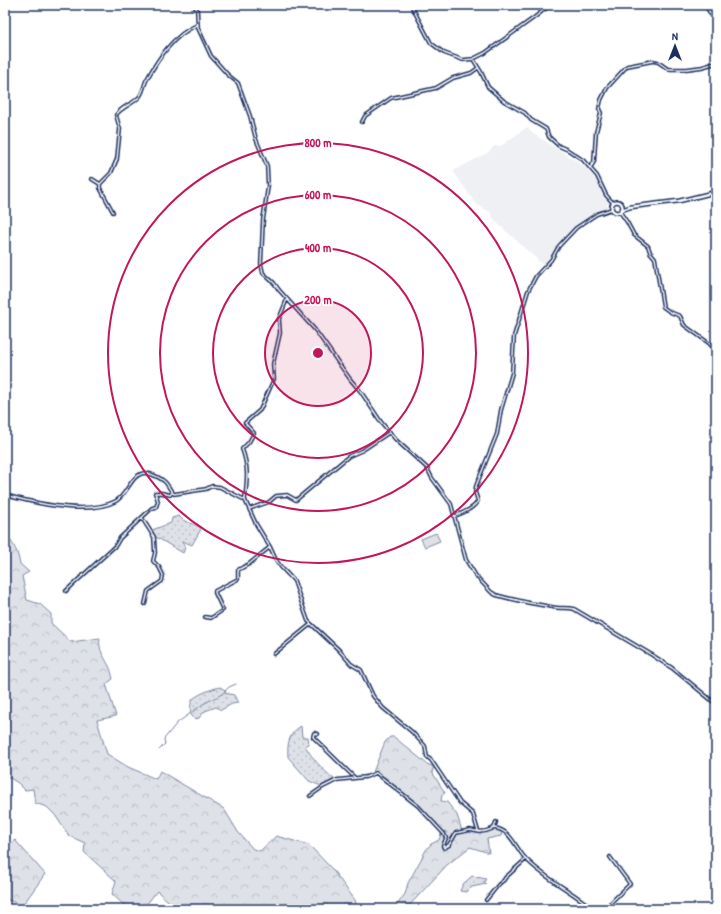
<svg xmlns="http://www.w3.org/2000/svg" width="721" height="914" font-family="'Patrick Hand',sans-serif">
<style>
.built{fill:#eff0f4}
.grass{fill:url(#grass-dots);stroke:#7c88a2}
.forest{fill:url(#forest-crowns);stroke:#7c88a2}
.pitch{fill:#dee1e7;stroke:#7c88a2}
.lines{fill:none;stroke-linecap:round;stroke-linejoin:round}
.stream{stroke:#77839f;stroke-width:1}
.street-casing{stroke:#1b2f5e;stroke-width:4.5}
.secondary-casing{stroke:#1b2f5e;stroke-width:5.5}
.street{stroke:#fff;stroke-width:1.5}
.secondary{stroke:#fff;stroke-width:2.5}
.ring{fill:none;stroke:#c2185b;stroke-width:2}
.centre{fill:#c2185b;stroke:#fff;stroke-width:2}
.ring-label{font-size:12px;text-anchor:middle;font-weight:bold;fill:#c2185b;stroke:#fff;stroke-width:3.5;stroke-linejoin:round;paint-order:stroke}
</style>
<defs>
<pattern id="grass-dots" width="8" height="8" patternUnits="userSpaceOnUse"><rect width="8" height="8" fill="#dee1e7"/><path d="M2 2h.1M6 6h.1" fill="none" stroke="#bec1c9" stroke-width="1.8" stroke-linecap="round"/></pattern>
<pattern id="forest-crowns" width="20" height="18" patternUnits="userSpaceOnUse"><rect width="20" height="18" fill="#dee1e7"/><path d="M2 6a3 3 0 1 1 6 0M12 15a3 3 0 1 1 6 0" fill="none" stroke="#bec1c9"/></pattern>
</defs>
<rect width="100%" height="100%" fill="#fff"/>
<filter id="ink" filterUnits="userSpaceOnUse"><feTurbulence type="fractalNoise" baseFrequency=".025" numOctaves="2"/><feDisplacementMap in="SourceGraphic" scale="8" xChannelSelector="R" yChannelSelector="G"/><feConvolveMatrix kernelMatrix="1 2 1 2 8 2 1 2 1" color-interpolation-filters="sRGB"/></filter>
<g filter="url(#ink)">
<path class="built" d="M527 127 532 133 578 162 587 169 596 180 611 203 607 204 608 208 598 211 576 226 564 241 559 244 545 264H542L495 221 490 212 476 204 453 171 489 152 494 146H501Z"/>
<path class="grass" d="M179 516C184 524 195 522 201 529L192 545 182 541 185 548 183 553 156 537 152 530 171 523 172 518Z
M220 687 225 690V693L234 695 238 703 232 704 221 710 216 707 205 711 199 718 195 719 191 715C190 710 190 703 193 699 198 694 214 688 220 687Z
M301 726 302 737H308L309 744 305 746C313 759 322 769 334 779L321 786 309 781 288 757C287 743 289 733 301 726Z
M472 876 486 879 484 882 486 884 472 887 467 892 460 891 463 884Z"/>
<path class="forest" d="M8 540H10C16 548 18 554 20 564L29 572 22 576 27 600 40 604 51 614V623L71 642 100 638C98 650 104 656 109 666 111 670 112 675 113 679L106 684 116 716 97 720 107 754 128 767 156 779 160 771 224 809 238 832 253 849 260 851 276 836 309 845 332 869 355 900 358 909H177L157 891 143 909H128L112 894 116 881 84 852 85 843 69 836 55 815 47 807 35 803 33 789 25 790 18 783 5 775V544Z
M390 737H394L427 764 434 767 432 772 445 793 442 795 441 801 447 802 457 815 462 831H487L495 828 503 830 501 836 487 839 489 853 470 847 447 865 406 909H394L405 894 408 883 426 850 431 844 439 840 442 831 419 806 379 774 373 772 385 742Z
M15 840 45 874 20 909 16 903 6 899 9 859 5 854V847Z"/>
<path class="pitch" d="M436 533 440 541 425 547 421 539Z"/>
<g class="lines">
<path class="stream" d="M159 750 165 744 164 739 177 723 188 715 203 704 222 694 229 687 236 684"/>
<g class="street-casing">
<path id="street" d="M194 5 197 10 198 28 211 56 228 75 238 83 250 116 256 139 267 166 268 186 263 220 261 264 263 273 274 283 279 290 315 330 350 379 361 392 381 422 396 440 427 468 432 478 451 504 466 560 476 576 491 592 496 595C514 600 533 604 552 607 560 609 567 607 574 609L652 655 672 668 716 704
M411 5 431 43 444 53 463 60 473 59 485 53 535 17 550 5
M473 59 481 72 488 87 504 101 525 113 531 120 546 129 549 137 559 146 568 150 583 160 597 176 606 195 613 203
M362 122 365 116 391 98 436 88 453 78 471 73 478 68
M590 168 594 162 596 132 601 113 599 109 601 100 607 88 627 66 653 61 658 62 668 69H687L702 67 716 63
M92 179 100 184
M113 212 100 188V184L111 173 117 159 120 129 116 115C122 106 134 104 140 96 144 90 144 84 147 79 159 57 174 35 197 25
M620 212 627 222 634 235 648 246 650 252 655 258 663 307 670 312 680 316 684 325 710 344 716 354
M711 345 716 342
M5 495C34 503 88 516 116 501 128 494 131 473 146 473 152 474 161 478 165 482 169 486 170 491 174 494L206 489 212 486 220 487 245 500 256 524 270 547 276 560 281 567 294 581 308 621 339 650 351 664 361 670 373 696 383 708 412 732 425 746 427 757 431 760 460 803 473 814 478 831C483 833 489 830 494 828L496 822
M245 499C247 481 249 467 242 449L249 442 254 433 245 423 260 410 274 379 273 364 280 333 279 319 287 299
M249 509 269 502 276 496 287 495 296 500 349 456 363 450 390 432
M455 516C463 513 474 508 478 501L475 492 476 486 497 434 501 410 512 373 514 336 528 291 536 276 551 260 559 246 576 228 597 214 612 209
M142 518 154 537 155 553 153 561 159 567 163 575 162 581 148 591 145 604
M66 591 116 545 120 538 152 508 156 507 158 501 155 493H162L170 495 172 493
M205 617 211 618 223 610 215 593V591L238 579V570L249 564 270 547
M274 654 311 624
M318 734 314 733 313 737 355 778
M310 796 323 787 337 780 366 777 376 773 418 806 444 834 446 838 443 846 444 848 449 845 456 833 470 830 480 832
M494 828C512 830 515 848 526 859 544 878 573 892 593 909
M486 900 499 884 504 880 505 878 526 859
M604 909 630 884 610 857"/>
</g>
<g class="secondary-casing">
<path id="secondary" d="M706 5 711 14 716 16
M611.5 207a5.5 5.5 0 1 1 11 0a5.5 5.5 0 1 1-11 0Z
M622 210 630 207 679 201 716 192"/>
</g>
<use href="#street" class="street"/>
<use href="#secondary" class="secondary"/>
</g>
</g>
<circle cx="318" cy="353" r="53" fill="#c2185b" fill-opacity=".12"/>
<g class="ring">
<circle cx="318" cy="353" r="53"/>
<circle cx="318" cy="353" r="105"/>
<circle cx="318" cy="353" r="158"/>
<circle cx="318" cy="353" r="210"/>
</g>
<circle cx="318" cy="353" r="6" class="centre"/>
<g class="ring-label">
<text x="318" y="147">800 m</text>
<text x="318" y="199">600 m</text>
<text x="318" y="252">400 m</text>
<text x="318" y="304">200 m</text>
</g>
<rect width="721" height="914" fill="none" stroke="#fff" stroke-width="20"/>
<rect x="10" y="10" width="701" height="894" fill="none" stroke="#1b2f5e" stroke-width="1.5" filter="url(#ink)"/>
<g transform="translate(675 46)" stroke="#ffffff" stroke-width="3" paint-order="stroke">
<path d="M0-3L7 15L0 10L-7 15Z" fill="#1b2f5e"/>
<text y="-6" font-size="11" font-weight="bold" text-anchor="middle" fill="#1b2f5e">N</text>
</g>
</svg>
